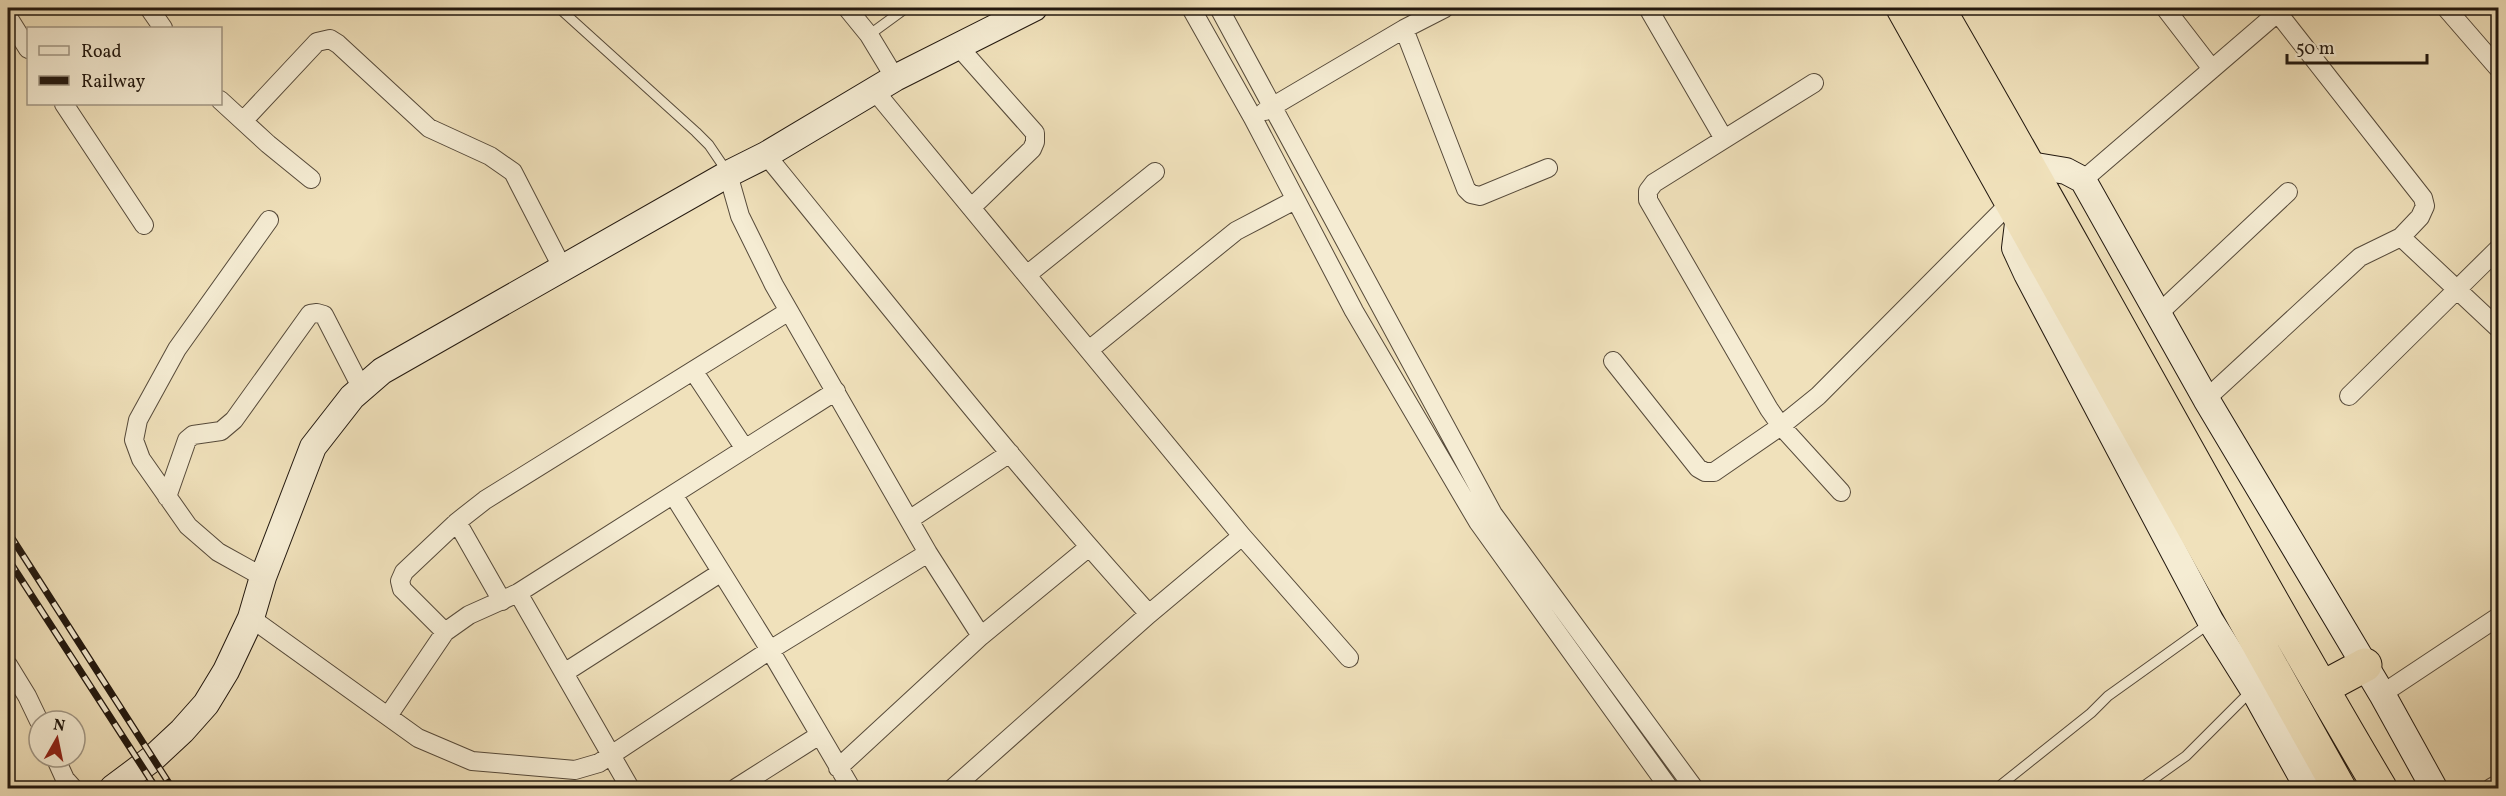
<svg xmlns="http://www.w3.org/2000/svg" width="2506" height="796" font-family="Vollkorn,serif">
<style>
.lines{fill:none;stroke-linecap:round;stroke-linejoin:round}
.lane-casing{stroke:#564a3a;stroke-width:11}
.street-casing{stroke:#564a3a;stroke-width:20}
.secondary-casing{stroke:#22180f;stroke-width:28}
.highway-casing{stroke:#22180f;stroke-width:35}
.lane{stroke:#f5ecd3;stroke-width:9}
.street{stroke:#f5ecd3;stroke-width:18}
.secondary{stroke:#f5ecd3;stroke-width:26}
.highway{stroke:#f0e1bb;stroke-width:33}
.rail-casing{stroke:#22180f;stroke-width:7}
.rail{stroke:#f5ecd3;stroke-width:4.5;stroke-dasharray:14;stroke-linecap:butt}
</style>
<rect width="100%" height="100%" fill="#f0e1bb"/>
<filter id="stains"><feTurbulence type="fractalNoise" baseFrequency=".00333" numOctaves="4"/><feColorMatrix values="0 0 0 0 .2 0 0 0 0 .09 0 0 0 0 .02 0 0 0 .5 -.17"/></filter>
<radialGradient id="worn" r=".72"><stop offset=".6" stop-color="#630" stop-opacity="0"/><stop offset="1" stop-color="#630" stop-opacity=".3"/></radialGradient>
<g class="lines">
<g class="lane-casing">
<path id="lane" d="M559 8 696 132 709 145 728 173
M869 35 906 8
M1997 788 2091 713 2108 696 2210 623
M2141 788 2186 756 2251 691"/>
</g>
<g class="street-casing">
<path id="street" d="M149 8 163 28
M847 8 869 35 895 78
M1191 8 1253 118 1354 311 1478 522 1669 788
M1219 8 1493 514 1694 788
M1648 8 1724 139
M2165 8 2212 69
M2446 8 2498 68
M8 17 28 49
M1404 29 1466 189 1471 194 1480 196 1548 168
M958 46 1035 133V142L1032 149 972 207
M1814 83 1654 183 1648 191V200L1769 409 1781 426 1841 492
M874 90 1242 536 1349 658
M220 100 268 144 311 179
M64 104 144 225
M1265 111 1404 29 1445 8
M243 121 317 42 330 39 338 44 429 128 490 156 513 172 563 269
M766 155C892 309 1015 466 1149 614
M728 174 740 216 774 285 928 553 981 636
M2083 180 2283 8
M2401 237 2498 328
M1028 274 1155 172
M2158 314 2288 192
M1089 350 1236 231 1295 200
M1613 361 1698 468 1705 472H1714L1781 426 1818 396 2011 202
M694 372 745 449
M2349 396 2498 249
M2206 399 2360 257 2401 237 2420 217 2425 206 2423 198 2274 8
M674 496 770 650 851 788
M167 497 187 440 193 435 221 431 234 420 310 314 317 313 324 315 361 387
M909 520 1010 453
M457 522 502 601
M263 577 218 552 188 526 141 459 134 440 138 420 177 349 269 220
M518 593 630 788
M251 618 418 738 472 761 575 770 599 763 770 650 928 553
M445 632 402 589 400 581 404 572 457 522 485 500 789 311
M8 665 27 696 39 721
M564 673 720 573
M2382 694 2498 617
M388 716 445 632 469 615 518 593 836 391
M55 757 65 779 73 788
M838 768 981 636 1089 547
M736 788 818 736
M953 788 1149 614 1242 536
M2491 788 2498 784"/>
</g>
<g class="secondary-casing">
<path id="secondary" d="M2030 165 2066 171 2083 180 2206 399 2382 694 2434 788
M2019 215 2015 248 2027 274 2211 622 2253 689 2308 788
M113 788 153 758 182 731 206 704 226 671 251 618 263 577 313 447 352 397 382 371 728 174 766 155 895 78 1034 8"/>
</g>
<g class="highway-casing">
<path id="highway" d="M1903 8 2339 788
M1938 8C2088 266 2228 531 2380 788
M2322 688 2365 665"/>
</g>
<use href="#lane" class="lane"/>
<use href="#street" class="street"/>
<use href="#secondary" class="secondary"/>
<use href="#highway" class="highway"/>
<g class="rail-casing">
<path id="rail" d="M8 532 172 788
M8 559 156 788"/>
</g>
<use href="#rail" class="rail"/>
</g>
<rect width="2506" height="796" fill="none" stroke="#f0e1bb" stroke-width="30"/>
<rect x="9" y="9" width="2488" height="778" fill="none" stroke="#22180f" stroke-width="3"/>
<rect x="15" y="15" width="2476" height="766" fill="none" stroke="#22180f" stroke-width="1.5"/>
<rect x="27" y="27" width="195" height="78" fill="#f5ecd3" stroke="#a19785" stroke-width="1.5"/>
<rect x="39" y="46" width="30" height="9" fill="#f5ecd3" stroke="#a19785" stroke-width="1.5"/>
<text x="81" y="57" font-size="18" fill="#22180f">Road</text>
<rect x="39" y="76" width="30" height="9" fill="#22180f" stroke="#a19785" stroke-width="1.5"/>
<text x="81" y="87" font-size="18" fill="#22180f">Railway</text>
<g transform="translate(57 739) rotate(9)"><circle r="28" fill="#f5ecd3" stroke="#a19785" stroke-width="1.5"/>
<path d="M0-4.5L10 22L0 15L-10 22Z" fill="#8f2418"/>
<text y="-9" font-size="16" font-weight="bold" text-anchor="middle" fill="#22180f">N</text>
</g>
<path d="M2287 54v9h140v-9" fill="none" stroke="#22180f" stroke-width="3"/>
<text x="2296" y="54" font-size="18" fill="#22180f" stroke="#f5ecd3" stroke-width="4.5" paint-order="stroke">50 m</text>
<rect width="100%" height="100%" filter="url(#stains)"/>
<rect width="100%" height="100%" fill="url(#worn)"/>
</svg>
